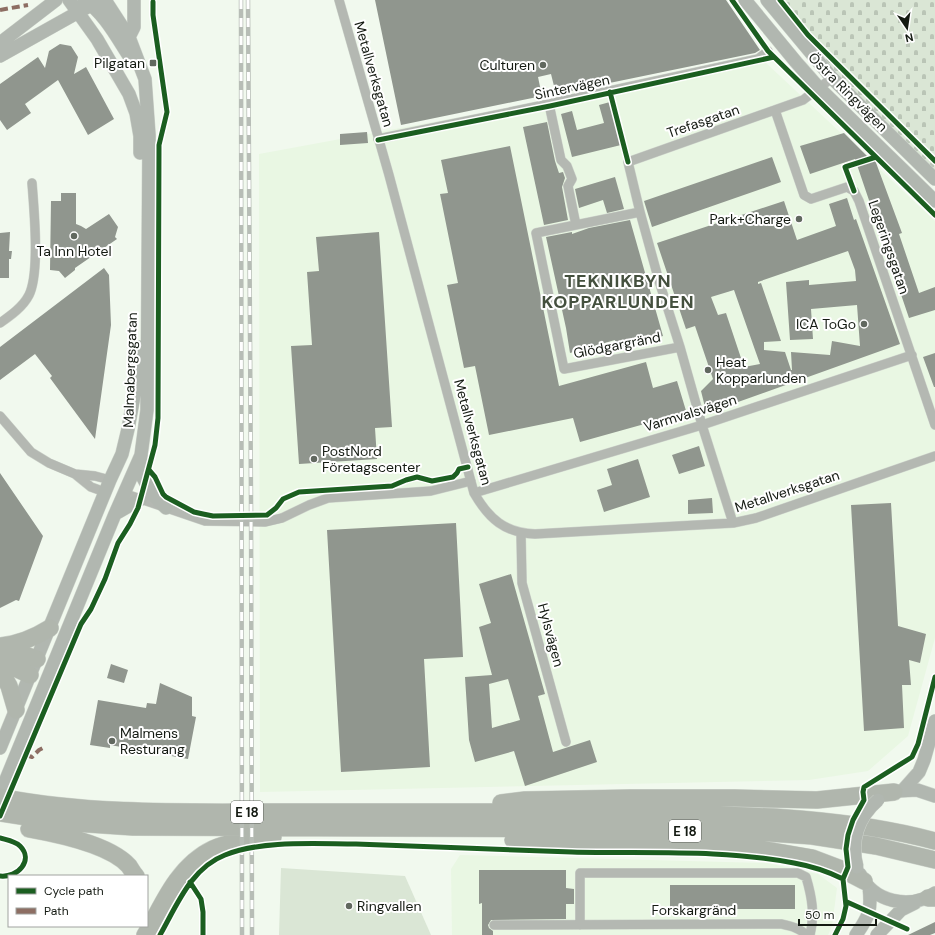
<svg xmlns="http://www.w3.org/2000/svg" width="935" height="935" font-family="'DM Sans',sans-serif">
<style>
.built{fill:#e9f7e3}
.cemetery{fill:url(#cemetery-stones)}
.park{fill:#dae6d5}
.building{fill:#90968e;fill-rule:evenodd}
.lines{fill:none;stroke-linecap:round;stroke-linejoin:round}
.street-casing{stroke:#ced4cc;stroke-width:10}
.secondary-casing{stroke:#ced4cc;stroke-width:14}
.highway-casing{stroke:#ced4cc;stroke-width:18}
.street{stroke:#b4b8b2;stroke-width:9}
.secondary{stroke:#b1b7b0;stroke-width:13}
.highway{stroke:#b0b6ad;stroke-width:17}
.rail-casing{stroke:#b7bdb6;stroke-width:4.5}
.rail{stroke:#fff;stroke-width:3;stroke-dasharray:9;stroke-linecap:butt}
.secondary-bridge-casing{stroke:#ced4cc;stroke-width:14;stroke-linecap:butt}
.secondary-bridge{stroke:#b1b7b0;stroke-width:13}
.quiet{stroke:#8d6e63;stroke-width:4;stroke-dasharray:8 4;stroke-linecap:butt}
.cycleway-casing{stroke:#fff;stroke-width:8}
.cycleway{stroke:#1b5e20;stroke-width:5}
.poi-dot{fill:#61685f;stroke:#fff;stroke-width:1.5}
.labels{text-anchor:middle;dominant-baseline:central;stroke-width:4;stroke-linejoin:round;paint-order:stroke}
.shield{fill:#fff;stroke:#5a5f59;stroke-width:1}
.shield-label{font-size:13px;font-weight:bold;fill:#141a12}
.poi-label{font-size:14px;fill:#141a12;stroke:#fff;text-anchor:end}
.street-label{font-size:14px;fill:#141a12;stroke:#fff}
.district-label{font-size:18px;font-weight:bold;letter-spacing:1px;fill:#44503e;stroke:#fff}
</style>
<defs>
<pattern id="cemetery-stones" width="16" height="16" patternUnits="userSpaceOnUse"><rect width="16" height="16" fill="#dae6d5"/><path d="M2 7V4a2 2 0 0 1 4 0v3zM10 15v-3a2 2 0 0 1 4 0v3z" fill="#bac5b6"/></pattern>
</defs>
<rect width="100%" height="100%" fill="#f1f9ee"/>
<path class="built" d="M764 61 935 221V638L908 736 868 771 809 780 260 792 259 154Z
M460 855 767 863 818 874 837 888 832 926 828 935H452L451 869Z"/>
<path class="cemetery" d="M778 0H935V170C893 129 849 89 811 44 799 30 789 15 778 0Z"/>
<path class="park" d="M281 868 405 876 431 935H279Z"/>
<path class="building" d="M375 0H726L760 50 755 53 556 94 551 74 538 77 542 96 401 125Z
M60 44 71 46 78 57 74 74 86 67 114 119 88 135 58 80 25 104 31 113 7 130 0 120V84L38 57 45 68 49 51Z
M610 102 621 145 572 157 561 114 572 111 577 130 604 123 599 105Z
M547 122 555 161 559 173 563 172 565 178 562 187 568 220 544 225 523 127Z
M367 132 368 143 340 145V134Z
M844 133 872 161 875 160 902 233 899 234 919 293 935 287V310L909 318 855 159 810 174 800 146Z
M510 146 559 386 646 362 653 388 677 381 687 414 667 420 666 418 580 442 573 418 489 435 475 366 464 368 447 285 458 283 440 194 448 193 441 160Z
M772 157 781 182 652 227 644 201Z
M615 177 624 209 607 213 603 200 579 208 575 189Z
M61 193H76V224L81 226 86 229 109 214 118 227 115 237 117 239 75 268V270L65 278 59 271 50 270 51 201H61Z
M847 198 854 220 856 219 900 344 724 407 706 411 701 391 713 379 695 326 686 329 657 243 784 201 797 240 836 226 829 204ZM848 251 855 270 856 281 809 285V280L786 282 790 340 813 339 811 309 857 305 860 346 832 341 830 355 791 352 792 370H791L785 352 764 350V342L781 341 761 283 758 284V282ZM734 290 755 350 760 364 744 367 726 313 718 315 711 297Z
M630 220 663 336 617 350 615 340 570 353 566 328 546 237 572 232V234L589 228Z
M10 232 9 251H12L11 259H9V278H0V233Z
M379 232 392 427 375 428 377 459 299 464 291 346 312 345 307 272 319 271 316 237Z
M104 268 109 275 111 325 95 439 50 378 52 376 35 354 0 380V347Z
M935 353V387H934L923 357Z
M699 446 705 466 679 474 672 455Z
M638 459 650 497 604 512 597 490 612 485 607 469Z
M0 473 43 536 19 601 16 600 0 608Z
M712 498 713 513 688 514V500Z
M891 503 898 626 926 634 920 663 909 660 911 685H902L904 728 864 731 851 505Z
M456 523 463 657 424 659 430 767 341 772 327 530Z
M511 574 545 694 538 696 553 752 590 740 597 762 525 786 514 751 475 762 469 740 465 677 492 675 479 627 491 623 479 584ZM508 679 520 720 492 728 489 684Z
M111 664 128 670 124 683 107 678Z
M160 683 192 697V716L196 717 188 759 110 745V748L90 745 98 700 146 708 147 703 156 704Z
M479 870H566V888L574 889V904H566V919L491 920 488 925 489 928 493 931V935H482V903L479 904Z
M670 885H795V909H670Z
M935 922V933L930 935H908Z"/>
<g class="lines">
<g class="street-casing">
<path id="street" d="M339 0 389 175 474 493C489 519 505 533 535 534L733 523 756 518 935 456
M549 104 561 160 567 166 572 179 568 186 576 225
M775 110 804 195 811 199 847 187 854 191 859 201 935 425
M378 139 549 104 758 59 768 51
M640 212 536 233 564 369 680 347
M0 323C10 316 23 307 29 295 40 273 34 209 32 183
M0 416 31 452 49 463 75 474 91 487 105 492
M75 474 95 476 110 480
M123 493 205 521 265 522 282 518 309 505 328 498 431 491 471 481
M474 493 702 425 912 355
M733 523 702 425 680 347 659 281 640 212 628 162 803 100 832 78
M521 534 522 583 566 742
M494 925 781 924C790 926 800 928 806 935
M580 925V873H798L806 877C812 897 815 915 810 935"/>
</g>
<g class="secondary-casing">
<path id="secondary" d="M69 0 97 39 129 94 136 113 140 136V153
M84 0C104 13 116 36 129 56H135
M745 0 796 62 819 88 935 201
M767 0 832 78 935 179
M129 37 134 27V0
M0 43 56 0
M0 56 100 0
M141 456 142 476 152 494 166 508
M115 514 141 499
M0 748 110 480 122 454 128 429 137 379 139 347
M903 790 919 772 924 760 935 721
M898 791 917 790 935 796
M0 794 115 514 141 455 147 410 149 135 145 79 129 37 105 0
M860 874C873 902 909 910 935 893
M856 935C869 916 872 911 869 887
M877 935 901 910 915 903"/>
</g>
<g class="highway-casing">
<path id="highway" d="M1 646C20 644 34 638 50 628
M1 647 37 659
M0 664 15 668 30 675
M0 670 9 686 16 710
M0 797C93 815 188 812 282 812 411 812 540 811 668 814 757 815 849 818 935 841
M501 803 525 800 631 798H734L817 800 894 792
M0 813 59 822 133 827 644 829 757 832 812 836 838 840 876 846 935 860
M29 829C57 834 109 844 129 866 131 869 133 873 136 876
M513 840 722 846 760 849 812 858 841 869 864 881
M928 898H935
M145 935 150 927C165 898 181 864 213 849 230 841 254 839 273 837"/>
</g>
<use href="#street" class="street"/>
<use href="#secondary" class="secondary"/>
<use href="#highway" class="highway"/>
<g class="rail-casing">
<path id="rail" d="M241 0 242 935
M248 0 251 500 252 935"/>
</g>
<use href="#rail" class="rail"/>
<g class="secondary-bridge-casing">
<path id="secondary-bridge" d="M857 867C850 841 858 817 878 800"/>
</g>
<use href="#secondary-bridge" class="secondary-bridge"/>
<path class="quiet" d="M0 10 28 5
M26 755 32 757 39 750 43 748"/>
<g class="cycleway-casing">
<path id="cycleway" d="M732 0 768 51 935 215
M780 0 808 35 935 161
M610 92 628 162
M378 140 550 106 774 57
M854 191 845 167 876 157
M149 470 155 477 163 494 166 497 194 512 203 514 213 516 267 515 276 508 283 499 299 492 392 486 406 480 417 477 432 481 453 477 457 473 459 469 468 467
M0 816 81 624 91 609 105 579 118 543 130 524 138 508 155 445 158 418 159 145 167 112 153 15V2
M0 838C7 840 15 841 20 846 34 860 18 878 0 876
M190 882 201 899 203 912V935
M847 902 907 929
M160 935C177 905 191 868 225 855 262 840 316 844 356 844 428 846 500 850 572 852 645 854 721 849 794 863 811 866 827 871 843 879
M835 935 843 919 846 906 843 879 848 867 846 849 848 835 853 820 864 800 863 792 864 787 912 757 918 744 935 677"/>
</g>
<use href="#cycleway" class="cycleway"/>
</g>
<g class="poi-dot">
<rect x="149" y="59" width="8" height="8" rx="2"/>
<circle cx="543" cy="65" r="4"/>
<circle cx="799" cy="219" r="4"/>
<circle cx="74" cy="236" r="4"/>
<circle cx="864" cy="324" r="4"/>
<circle cx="708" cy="370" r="4"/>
<circle cx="314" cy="459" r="4"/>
<circle cx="112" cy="741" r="4"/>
<circle cx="349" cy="906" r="4"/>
</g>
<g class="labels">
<g class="shield">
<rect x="231" y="801" width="32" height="22" rx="3"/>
<rect x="669" y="820" width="32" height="22" rx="3"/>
</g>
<g class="shield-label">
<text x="247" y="812">E 18</text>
<text x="685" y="831">E 18</text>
</g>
<g class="poi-label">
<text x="145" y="63">Pilgatan</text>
<text x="535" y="65">Culturen</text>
<text x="791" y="219">Park+Charge</text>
<text x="74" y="251" text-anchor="middle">Ta Inn Hotel</text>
<text x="856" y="324">ICA ToGo</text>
<text x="716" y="362" text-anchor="start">Heat<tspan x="716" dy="16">Kopparlunden</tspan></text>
<text x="322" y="451" text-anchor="start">PostNord<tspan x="322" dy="16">Företagscenter</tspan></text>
<text x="120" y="733" text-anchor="start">Malmens<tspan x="120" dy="16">Resturang</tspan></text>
<text x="357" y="906" text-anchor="start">Ringvallen</text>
</g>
<g class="street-label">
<text transform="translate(374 74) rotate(74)">Metallverksgatan</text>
<text transform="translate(572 87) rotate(-12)">Sintervägen</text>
<text transform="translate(848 92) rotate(45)">Östra Ringvägen</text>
<text transform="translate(703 121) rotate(-19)">Trefasgatan</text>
<text transform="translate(889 247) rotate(71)">Legeringsgatan</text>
<text transform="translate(617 345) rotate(-11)">Glödgargränd</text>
<text transform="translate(130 370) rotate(-88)">Malmabergsgatan</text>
<text transform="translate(690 413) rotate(-17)">Varmvalsvägen</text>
<text transform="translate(473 432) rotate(75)">Metallverksgatan</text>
<text transform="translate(787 491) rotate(-18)">Metallverksgatan</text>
<text transform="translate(551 635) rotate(75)">Hylsvägen</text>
<text x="694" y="910">Forskargränd</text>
</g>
<g class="district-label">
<text x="618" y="281">TEKNIKBYN<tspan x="618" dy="21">KOPPARLUNDEN</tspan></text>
</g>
</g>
<rect x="8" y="875" width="140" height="52" fill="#ffffff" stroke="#a1a3a0"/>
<rect x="16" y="888" width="20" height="6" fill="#1b5e20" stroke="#a1a3a0"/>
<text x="44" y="895" font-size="12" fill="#141a12">Cycle path</text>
<rect x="16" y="908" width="20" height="6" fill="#8d6e63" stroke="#a1a3a0"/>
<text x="44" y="915" font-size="12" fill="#141a12">Path</text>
<g transform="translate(907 28) rotate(167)" stroke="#ffffff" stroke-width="3" paint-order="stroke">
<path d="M0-3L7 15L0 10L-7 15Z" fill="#141a12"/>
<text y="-6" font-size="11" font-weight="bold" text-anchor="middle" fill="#141a12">N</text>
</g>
<path d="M799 919v6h77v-6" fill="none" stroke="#141a12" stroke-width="2"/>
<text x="805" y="919" font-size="12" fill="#141a12" stroke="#ffffff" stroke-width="3" paint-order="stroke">50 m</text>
</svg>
